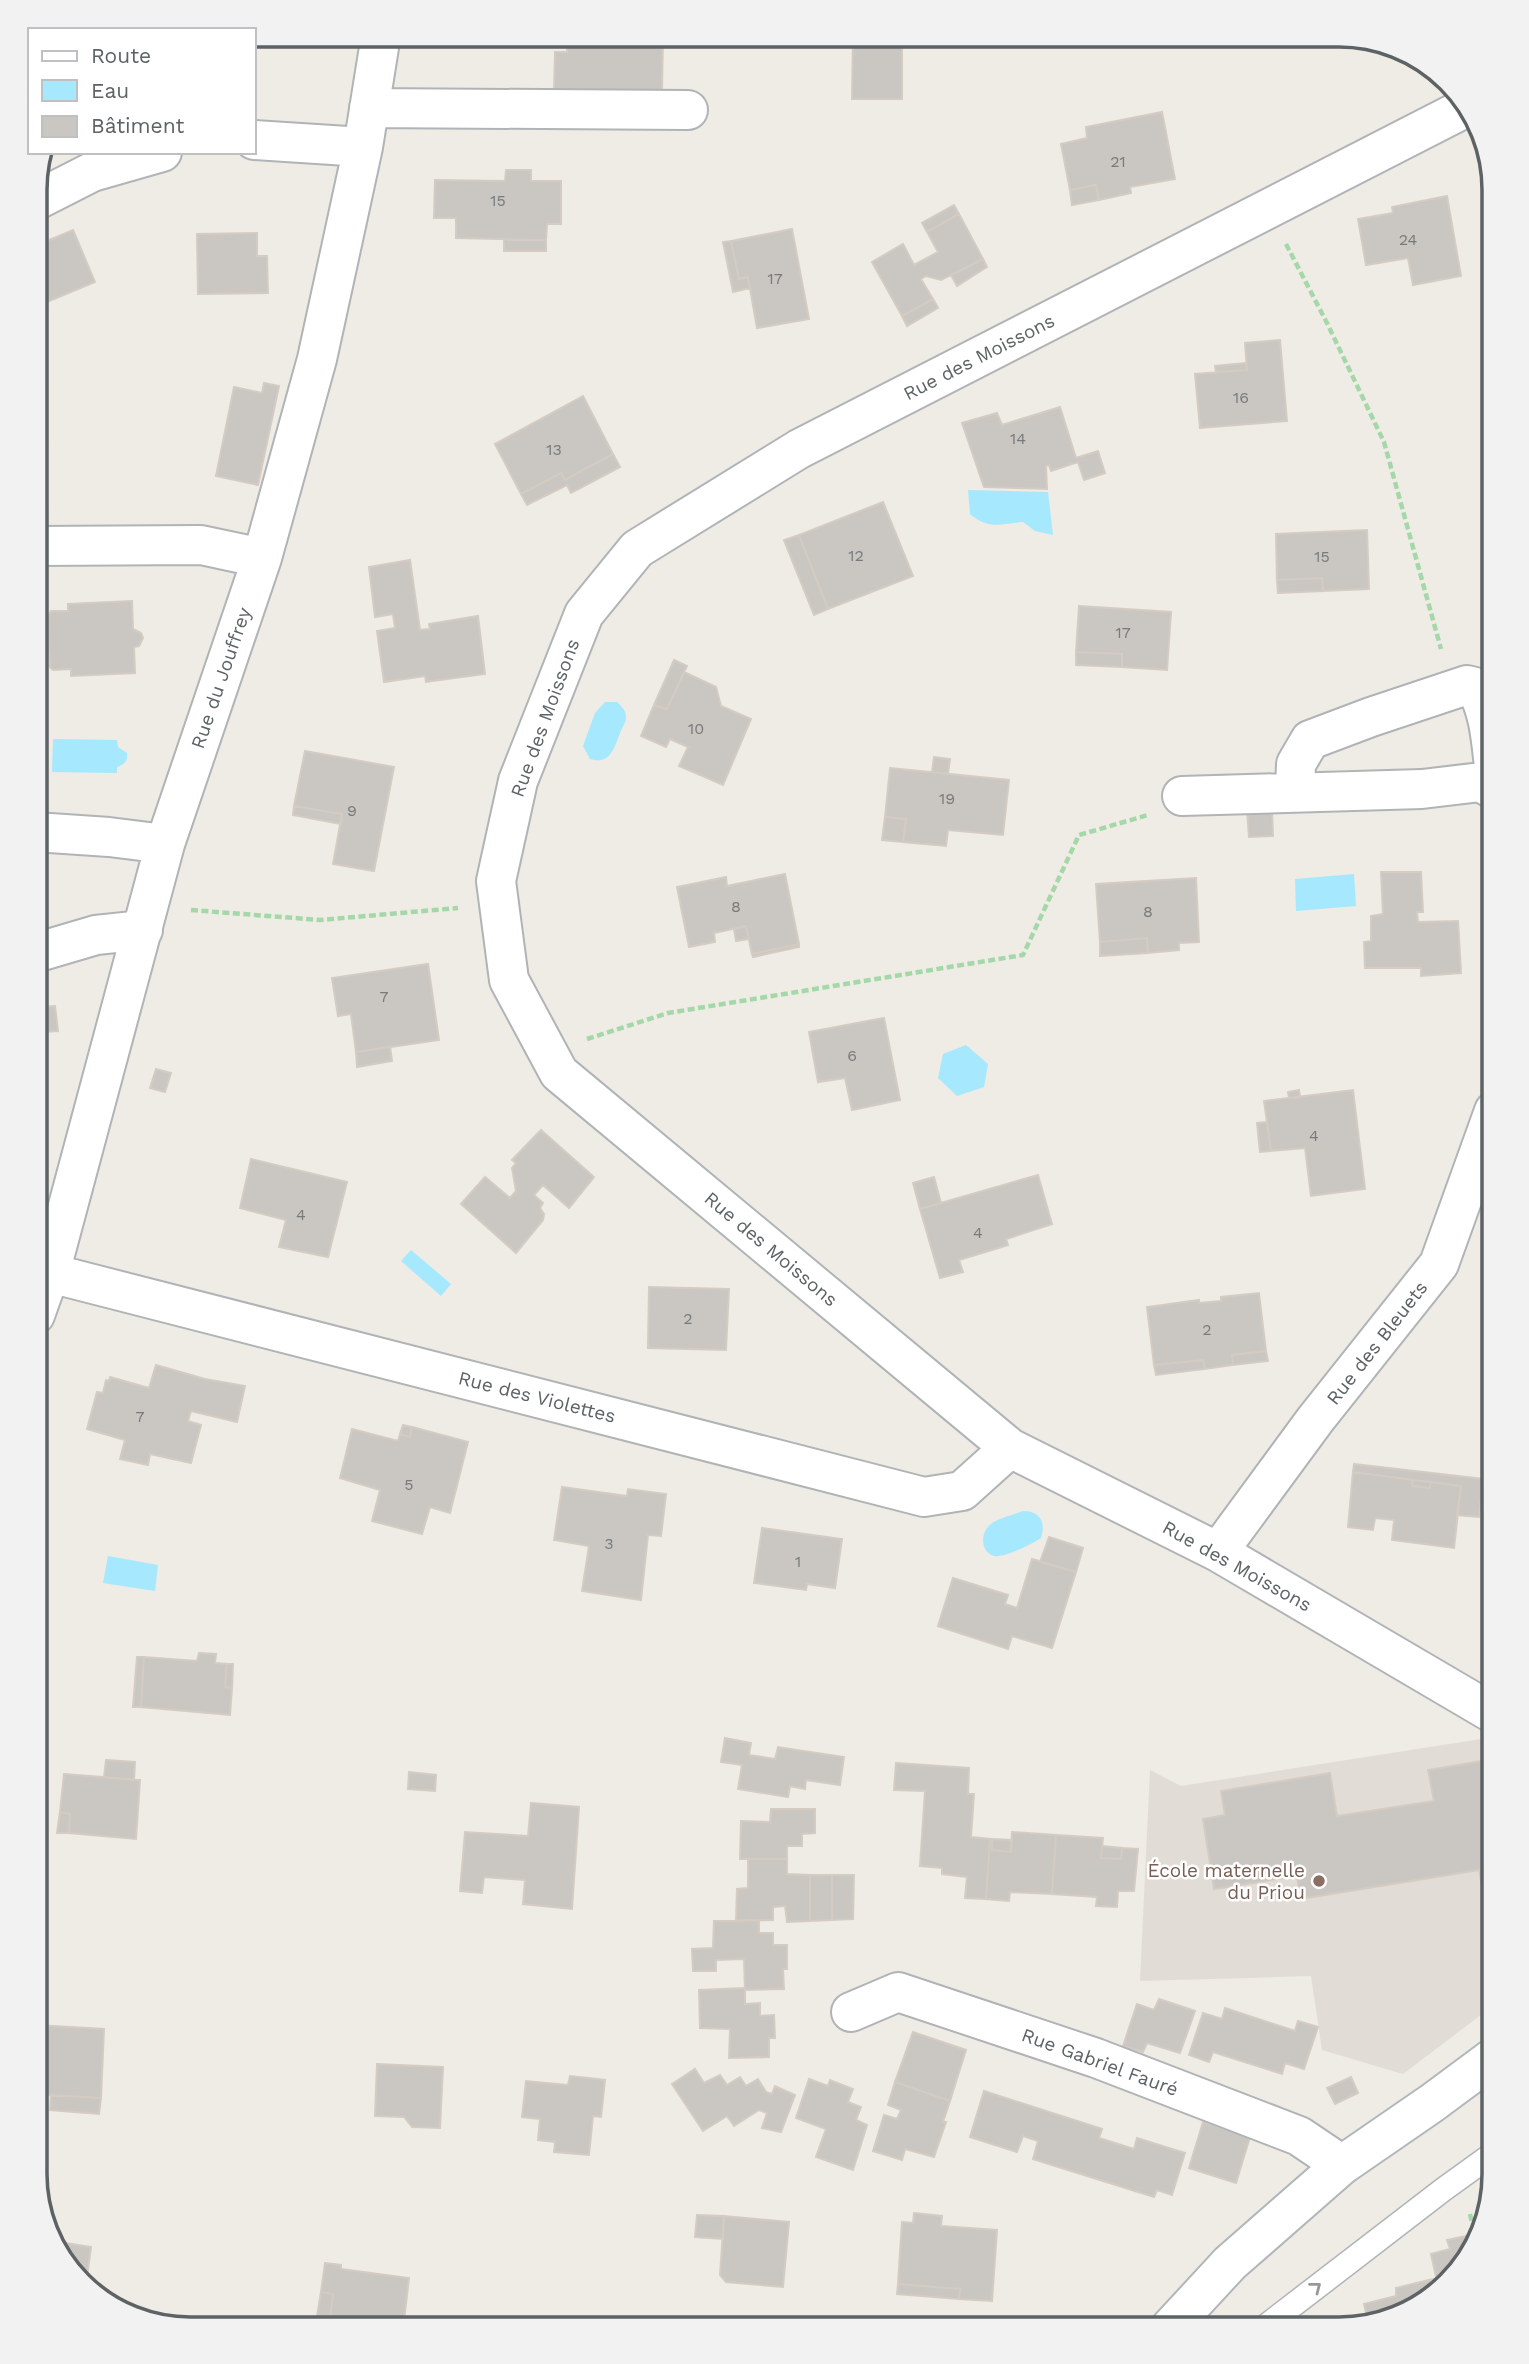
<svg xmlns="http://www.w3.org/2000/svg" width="1529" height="2364" font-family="'Work Sans',sans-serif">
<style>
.education{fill:#e2dcd6}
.water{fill:#a6e8fe}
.building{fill:#cac6c2;stroke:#d4ccc3;stroke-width:2}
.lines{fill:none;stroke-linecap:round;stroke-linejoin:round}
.service-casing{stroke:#b0b4b7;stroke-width:26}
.minor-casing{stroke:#b0b4b7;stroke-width:42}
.secondary-casing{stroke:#b1b6ba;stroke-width:42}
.path{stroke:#a5d8a9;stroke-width:4.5;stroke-dasharray:7 3.5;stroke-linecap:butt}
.service{stroke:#fff;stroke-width:23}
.minor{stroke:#fff;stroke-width:38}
.secondary{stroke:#fff;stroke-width:38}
.oneway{stroke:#96999b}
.education-dot{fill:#8d6e63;stroke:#fff;stroke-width:2.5}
.labels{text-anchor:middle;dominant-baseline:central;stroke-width:5;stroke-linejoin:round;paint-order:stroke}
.number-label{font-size:16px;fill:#787b7c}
.street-label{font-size:19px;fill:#5d6265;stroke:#fff}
.education-label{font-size:19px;fill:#785e54;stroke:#fff;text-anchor:end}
.rim{fill:none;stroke:#5d6265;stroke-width:3.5}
</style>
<rect width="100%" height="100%" fill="#efebe5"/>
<path class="education" d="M1494 1737V2005L1403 2074 1322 2050 1311 1976 1140 1981 1150 1770 1181 1786Z"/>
<path class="water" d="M968 490 1048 492 1053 535 1035 531 1023 522C1000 524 989 530 970 514Z
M605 702H617C621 706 626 710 626 717 626 722 622 728 620 733 614 749 610 765 590 759L583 746 595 713Z
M53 739 117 740 118 747 127 753C128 761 125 764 117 767V773L52 772Z
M1354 874 1356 906 1296 911 1295 879Z
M966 1045 988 1064 984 1087 957 1096 938 1078 943 1054Z
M411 1250 451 1284 441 1296 401 1261Z
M1023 1511C1040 1511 1046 1522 1041 1538 1033 1544 1003 1558 994 1556 980 1552 980 1532 991 1524 999 1518 1013 1515 1023 1511Z
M108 1556 158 1565 155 1591 103 1583Z"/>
<path class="building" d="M541 35H663L662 92 554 91 555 52H567V43H541Z
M853 35H902V99H852Z
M1162 112 1175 179 1130 187 1131 193 1099 200 1096 185 1070 190 1061 144 1087 138 1086 127Z
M506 170H531V181H561V224H547L546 240 456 238V218H434L435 180 505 181Z
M1096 185 1099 200 1072 205 1070 190Z
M1447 196 1461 276 1413 285 1408 258 1366 265 1358 219 1393 213 1392 207Z
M954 205 959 214 927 232 922 223Z
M959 214 983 259 941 280 926 276 921 279 933 299 902 316 872 262 903 244 914 265 938 252 927 232Z
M792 229 809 319 757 328 748 277 739 279 731 241Z
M73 230 95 282 35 307V246Z
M257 233V256H267L268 293 198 294 197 234Z
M504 240H546V251H504Z
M731 241 739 279 748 277 750 288 733 292 723 242Z
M983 259 987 267 957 286 951 275Z
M933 299 938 308 907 326 902 316Z
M1280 340 1287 421 1200 428 1195 374 1247 370 1245 343Z
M1246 363 1247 370 1216 372 1215 366Z
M264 383 279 386 258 485 216 476 234 387 262 393Z
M583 396 613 454 565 480 561 473 521 494 495 444Z
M1060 407 1076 458 1098 451 1105 473 1084 480 1078 462 1051 471 1049 465 1046 466 1047 489 984 487 962 423 997 413 1002 425Z
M613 454 620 467 571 493 567 485 527 505 521 494 561 473 565 480Z
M1494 470V512L1491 513 1485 471Z
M883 502 913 576 828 609 799 535Z
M1367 530 1369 589 1323 591 1322 578 1277 580 1276 534Z
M799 535 828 609 814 615 784 540Z
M410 560 420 630 430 629 429 624 478 616 485 674 426 682 425 676 384 682 377 631 395 628 393 614 375 617 369 567Z
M1322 578 1323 591 1278 593 1277 580Z
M132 601 133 629 141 633 143 638 139 646 134 647 135 673 71 676V669L53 670 50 667 47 617 51 611H68V604Z
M1079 606 1171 612 1167 670 1122 667V654L1076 652Z
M1076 652 1122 654V667L1076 665Z
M674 660 687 666 667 709 654 705Z
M684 672 716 687 721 706 751 719 723 785 679 766 688 747 670 739 666 747 641 736 654 705 667 709Z
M305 751 394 767 374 871 333 864 342 814 294 806Z
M934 757 950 759 948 774 932 772Z
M890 768 1009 780 1003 835 948 830 946 846 903 842 906 819 885 817Z
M294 806 342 814 341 824 293 815Z
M1247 810H1272L1273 836 1249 837Z
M885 817 906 819 903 842 882 840Z
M1381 872H1421L1423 912H1417L1418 922 1458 921 1461 973 1421 976V968H1365L1364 942 1371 941V916L1383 914Z
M785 874 799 944 752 954 746 926 714 933 715 942 689 947 677 887 726 877 727 886Z
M1196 878 1199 942 1179 943V950L1148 953 1147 938 1100 942 1096 884Z
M746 926 749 939 736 941 734 929Z
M1147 938 1148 953 1100 956V942Z
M799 944V947L753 957 752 954Z
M428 964 439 1040 356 1052 351 1014 338 1016 332 978Z
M35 1002H40L41 1007 47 1080 35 1081Z
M55 1006 58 1031 43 1032 41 1007Z
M884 1018 900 1100 852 1110 845 1078 818 1082 809 1032Z
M390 1047 392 1061 357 1067 356 1052Z
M156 1069 171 1073 165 1092 150 1088Z
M1299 1090 1300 1097 1289 1098 1288 1092Z
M1353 1090 1365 1189 1311 1196 1305 1148 1271 1151 1264 1101Z
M1267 1122 1271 1151 1260 1152 1257 1123Z
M541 1130 594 1177 569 1208 543 1185 534 1195 543 1203 540 1208 544 1214 543 1220 516 1253 461 1204 485 1177 510 1198 516 1191 512 1168 516 1163 512 1160Z
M251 1159 347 1182 328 1257 279 1247 286 1220 240 1208Z
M1038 1175 1052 1224 1006 1239 1008 1245 959 1260 963 1272 940 1278 920 1209Z
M934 1177 941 1203 920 1209 913 1183Z
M649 1287 729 1289 726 1350 648 1348Z
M1259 1293 1266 1351 1232 1355 1233 1365 1205 1369 1203 1360 1154 1365 1147 1307 1199 1300V1303L1221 1301V1297Z
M1266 1351 1268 1361 1233 1365 1232 1355Z
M1203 1360 1205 1369 1156 1375 1154 1365Z
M156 1365 205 1379 245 1386 237 1422 191 1411 188 1421 201 1425 191 1463 150 1454 148 1465 120 1459 125 1440 87 1429 97 1392 103 1393 106 1380 109 1381 110 1377 149 1388Z
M403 1425 412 1427 410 1437 400 1434Z
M412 1427 468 1442 450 1513 430 1507 422 1534 372 1521 380 1490 340 1478 352 1429 398 1441 400 1434 410 1437Z
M1354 1464 1483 1479 1479 1517 1457 1515 1461 1486 1353 1472Z
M1353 1472 1413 1480 1412 1486 1430 1488 1431 1482 1461 1486 1454 1548 1392 1540 1394 1520 1375 1518 1373 1530 1348 1527Z
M1413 1480 1431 1482 1430 1488 1412 1486Z
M562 1487 627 1496 628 1489 666 1494 661 1536 648 1535 641 1600 582 1591 589 1546 554 1540Z
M762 1528 842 1539 835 1588 807 1584 806 1590 754 1583Z
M1049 1537 1083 1548 1076 1572 1040 1562Z
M1032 1559 1076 1572 1052 1648 1012 1636 1008 1649 938 1626 953 1578 1008 1595 1005 1604 1017 1608Z
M199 1653 216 1654 215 1663 227 1664 225 1687 232 1688 230 1715 141 1707 144 1657 197 1661Z
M137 1657H144L141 1707H133Z
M227 1664H233L232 1688 225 1687Z
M725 1738 751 1743 749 1755 775 1759 778 1747 844 1757 840 1785 806 1780 805 1789 790 1786 788 1797 738 1789 742 1765 721 1762Z
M1494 1759V1924L1489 1925 1479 1870 1300 1899 1297 1876 1214 1889 1203 1819 1225 1815 1221 1791 1330 1773 1337 1816 1434 1801 1428 1770Z
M106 1760 135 1762 134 1780 104 1777Z
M896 1763 969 1768 968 1794H974L971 1837 990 1839 986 1899 965 1898 967 1877 942 1874V1868L920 1866 925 1791 894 1790Z
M409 1772 436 1775 435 1791 408 1789Z
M64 1774 140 1780 136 1839 69 1833 70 1814 60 1812Z
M531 1803 579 1807 572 1909 523 1904 525 1880 484 1877 482 1893 460 1891 465 1832 528 1836Z
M771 1809H815V1833L802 1834V1846H787V1859H740L741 1821 770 1822Z
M60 1812 70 1814 69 1833H57Z
M1012 1832 1056 1835 1052 1894 1010 1892 1009 1901 986 1899 990 1839H992V1850L1011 1852Z
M1056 1835 1103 1838 1101 1858 1121 1859 1122 1848 1138 1849 1134 1891H1118L1117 1907 1096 1906 1097 1897 1052 1894Z
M992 1839 1012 1840 1011 1852 992 1850Z
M1102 1846 1122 1848 1121 1859 1101 1858Z
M748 1859H787V1874L810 1875V1921L787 1922 785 1906 773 1907V1920L736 1921 737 1889 748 1888Z
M810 1875H832V1920L810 1921Z
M832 1875H854L853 1919 832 1920Z
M759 1920V1933H773V1945H787V1969H783L784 1989 745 1990 744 1959 716 1960V1971H693L692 1949 713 1948 714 1921Z
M745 1988V2004L760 2003V2016L774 2015 775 2038H769V2057L729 2058 730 2029 700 2028 699 1990Z
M1159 1999 1195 2011 1180 2053 1147 2043 1143 2052 1123 2046 1137 2004 1154 2010Z
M1225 2008 1295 2031 1298 2021 1318 2027 1304 2069 1285 2063 1282 2074 1213 2052 1209 2062 1189 2055 1203 2013 1222 2019Z
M35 2025 104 2029 101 2098 35 2094Z
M913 2032 966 2050 950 2101 895 2082Z
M377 2064 443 2067 440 2128 412 2127 404 2117 375 2116Z
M695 2069 704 2083 720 2075 727 2085 740 2077 746 2086 758 2079 766 2092 772 2094 775 2086 795 2095 781 2132 762 2128 767 2113 759 2110 734 2126 727 2116 703 2131 672 2084Z
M570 2076 605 2080 601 2117 593 2116 589 2155 554 2152 555 2142 538 2140 540 2119 522 2117 526 2081 568 2085Z
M1351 2077 1358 2093 1335 2104 1327 2088Z
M809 2079 828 2086 830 2080 853 2089 848 2102 861 2107 856 2120 867 2125 853 2170 816 2157 826 2129 796 2118Z
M895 2082 950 2101 943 2122H946L934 2157 905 2149 902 2160 873 2151 884 2115 897 2119 901 2110 888 2105Z
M984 2091 1102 2129 1099 2138 1134 2149 1137 2138 1185 2153 1172 2195 1157 2190 1154 2197 1033 2159 1038 2141 1023 2136 1017 2152 970 2137Z
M51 2095 101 2098 99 2114 50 2110Z
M1203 2122 1250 2137 1236 2183 1189 2168Z
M914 2213 942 2216 941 2226 997 2230 992 2301 959 2299 960 2289 898 2284 902 2222 913 2223Z
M697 2215 724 2216 723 2239 695 2237Z
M724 2216 789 2222 783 2287 726 2282 720 2275Z
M1471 2235 1473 2251 1438 2286 1431 2254 1450 2249 1447 2240Z
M53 2241 91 2247 86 2284 56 2251Z
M325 2263 341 2265V2269L409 2278 403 2329H329L333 2294 321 2292Z
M1437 2278 1438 2286 1416 2308 1368 2321 1364 2304 1396 2296V2288Z
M898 2284 960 2289 959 2299 897 2294Z
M321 2292 333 2294 329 2329 315 2328Z"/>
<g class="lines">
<g class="service-casing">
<path id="service" d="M1262 2329 1444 2189 1494 2153"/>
</g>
<g class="minor-casing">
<path id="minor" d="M1467 107 799 449 637 549 584 614 518 781 496 881 509 980 559 1073 1010 1448 1218 1552 1494 1714
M369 108 688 110
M254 140 363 147
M35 201 92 172 162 152
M35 546 201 545 262 558
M1295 791 1296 764 1310 740 1371 717 1467 685 1475 687C1489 710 1491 740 1494 767
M1182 796 1422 789 1481 782 1494 790
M35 832 109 837 165 844
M35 953 96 935 143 930
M50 1273 924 1497 962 1491 1010 1448
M35 1315 50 1273 165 844 262 558 317 359 363 147 381 35
M1218 1552 1315 1420 1439 1264 1494 1111
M851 2012 898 1992 1096 2058 1299 2136 1342 2165"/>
</g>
<g class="secondary-casing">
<path id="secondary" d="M1169 2329 1230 2263 1342 2165 1432 2103 1494 2057"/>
</g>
<path class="path" d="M1286 244 1327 323 1384 442 1441 649
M191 910 320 920 458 908
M587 1039 668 1013 1023 955 1079 835 1148 815
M1470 2214 1476 2240"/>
<use href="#service" class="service"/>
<use href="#minor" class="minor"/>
<use href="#secondary" class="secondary"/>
</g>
<defs><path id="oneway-chevron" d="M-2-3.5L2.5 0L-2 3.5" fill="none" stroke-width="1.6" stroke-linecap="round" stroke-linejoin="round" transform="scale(1.75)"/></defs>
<use class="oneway" href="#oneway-chevron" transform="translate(1316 2287) rotate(-38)"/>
<circle class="education-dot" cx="1319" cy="1881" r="7"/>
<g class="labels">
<g class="number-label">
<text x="1118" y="161">21</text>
<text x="498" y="200">15</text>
<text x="1408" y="239">24</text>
<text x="775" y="278">17</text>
<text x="1241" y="397">16</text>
<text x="1018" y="438">14</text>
<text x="554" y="449">13</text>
<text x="856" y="555">12</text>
<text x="1322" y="556">15</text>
<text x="1123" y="632">17</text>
<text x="696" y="728">10</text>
<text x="947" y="798">19</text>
<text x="352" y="810">9</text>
<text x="736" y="906">8</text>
<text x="1148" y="911">8</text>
<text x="384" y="996">7</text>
<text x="852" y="1055">6</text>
<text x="1314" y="1135">4</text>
<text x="301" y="1214">4</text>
<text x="978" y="1232">4</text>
<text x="688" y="1318">2</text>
<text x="1207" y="1329">2</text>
<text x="140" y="1416">7</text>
<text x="409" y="1484">5</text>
<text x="609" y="1543">3</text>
<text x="798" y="1561">1</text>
</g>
<g class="street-label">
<text transform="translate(979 357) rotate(-27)">Rue des Moissons</text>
<text transform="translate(221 678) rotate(-71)">Rue du Jouffrey</text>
<text transform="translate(545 718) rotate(-70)">Rue des Moissons</text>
<text transform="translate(771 1249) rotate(40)">Rue des Moissons</text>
<text transform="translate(1377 1343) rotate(-52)">Rue des Bleuets</text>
<text transform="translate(537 1397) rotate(14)">Rue des Violettes</text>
<text transform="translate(1237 1566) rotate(29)">Rue des Moissons</text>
<text transform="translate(1100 2062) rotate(20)">Rue Gabriel Fauré</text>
</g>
<g class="education-label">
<text x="1305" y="1870">École maternelle<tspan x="1305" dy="22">du Priou</tspan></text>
</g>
</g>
<path d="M0 0H1529V2364H0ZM190 47H1339A143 143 0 0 1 1482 190V2174A143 143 0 0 1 1339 2317H190A143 143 0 0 1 47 2174V190A143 143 0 0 1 190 47Z" fill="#f2f2f3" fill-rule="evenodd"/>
<path class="rim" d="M190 47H1339A143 143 0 0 1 1482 190V2174A143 143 0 0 1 1339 2317H190A143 143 0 0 1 47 2174V190A143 143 0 0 1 190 47Z"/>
<rect x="28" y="28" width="228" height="126" fill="#ffffff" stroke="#bec0c1" stroke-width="2"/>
<rect x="42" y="51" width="35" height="10" fill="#ffffff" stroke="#bec0c1" stroke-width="2"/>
<text x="91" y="63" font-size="21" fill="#5d6265">Route</text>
<rect x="42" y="80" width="35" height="21" fill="#a6e8fe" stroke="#bec0c1" stroke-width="2"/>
<text x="91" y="98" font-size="21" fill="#5d6265">Eau</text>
<rect x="42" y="116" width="35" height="21" fill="#cac6c2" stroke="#bec0c1" stroke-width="2"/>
<text x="91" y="133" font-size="21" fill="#5d6265">Bâtiment</text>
</svg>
